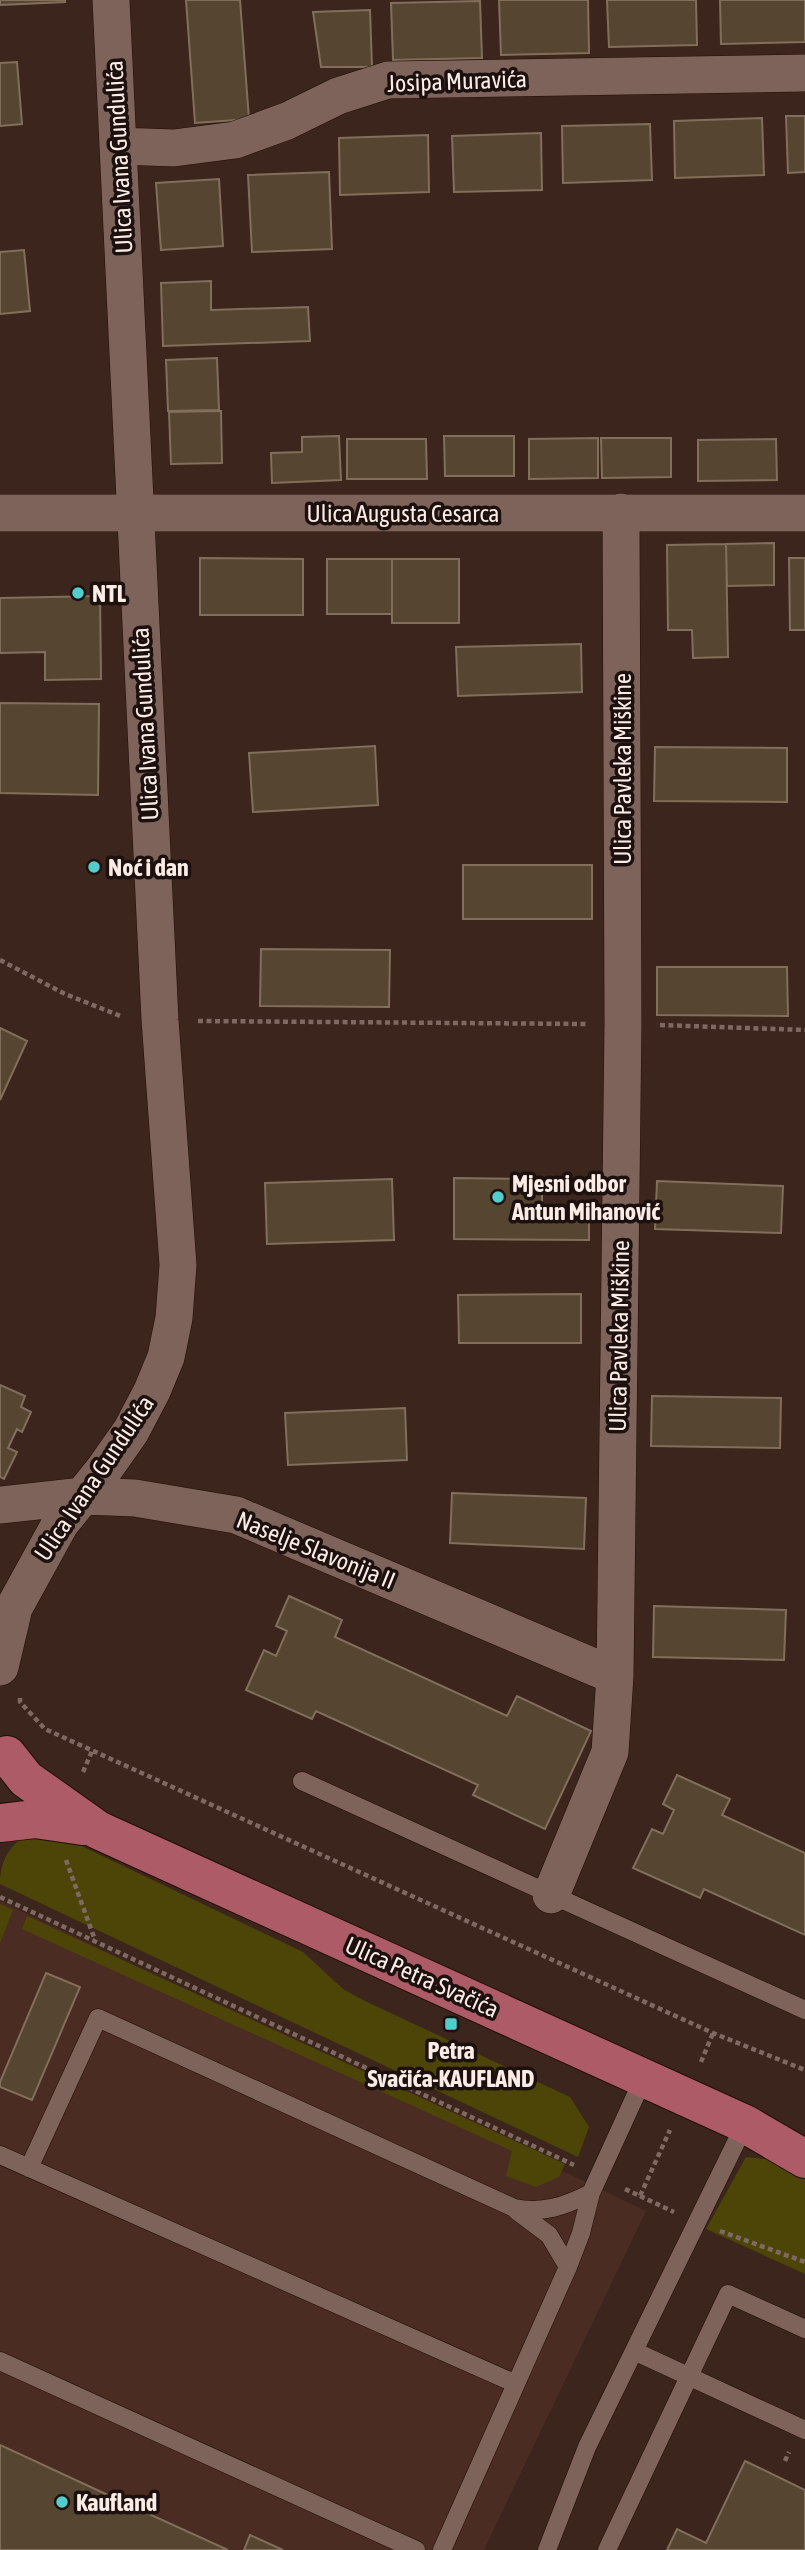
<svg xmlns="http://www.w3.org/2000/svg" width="805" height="2550" font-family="'Asap Condensed',sans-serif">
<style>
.built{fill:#4a2c22}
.green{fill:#4d4508}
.building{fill:#554531;stroke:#816f5b;stroke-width:2}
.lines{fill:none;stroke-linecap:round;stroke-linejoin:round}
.lane-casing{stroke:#220d07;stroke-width:19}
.street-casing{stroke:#220d07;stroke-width:38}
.primary-casing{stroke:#220d07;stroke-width:40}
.path{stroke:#7e6962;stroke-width:4.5;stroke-dasharray:5 3.5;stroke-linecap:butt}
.lane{stroke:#7e635a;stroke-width:18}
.street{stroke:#7e635a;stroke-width:37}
.primary{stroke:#ac5b67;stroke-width:38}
.poi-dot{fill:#52cdcc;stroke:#1c110e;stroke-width:2.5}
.labels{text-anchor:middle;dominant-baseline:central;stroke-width:7;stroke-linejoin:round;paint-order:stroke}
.street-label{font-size:24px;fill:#fcece6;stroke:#1c110e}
.poi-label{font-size:24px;font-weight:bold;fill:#fcece6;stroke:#1c110e;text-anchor:start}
</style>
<rect width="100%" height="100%" fill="#3c251d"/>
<path class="built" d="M0 1901 646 2211 484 2550H0Z"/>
<path class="green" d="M31 1832 67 1839 303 1952 343 1989 365 2001 570 2097 589 2127 578 2157 0 1884C0 1860 10 1844 31 1832Z
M0 1904 13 1910 0 1943Z
M27 1916 565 2164 559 2177 536 2187 506 2176 512 2151 22 1929Z
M746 2157 773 2160 805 2175V2274L706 2229Z"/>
<path class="building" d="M0 0H65V2L0 5Z
M186 0H240L249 119 195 123Z
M499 0H588L589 53 501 55Z
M607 0H696L697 45 609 47Z
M720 0H805V42L721 44Z
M480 1 482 58 393 60 391 3Z
M370 10 372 67H321L313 12Z
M17 62 22 124 0 126V63Z
M786 116H805V172L788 173Z
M762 118 764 175 675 178 674 121Z
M650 124 652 180 563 183 562 126Z
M541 133 542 190 454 192 452 136Z
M428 135 429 192 340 195 339 138Z
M329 172 332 249 252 252 248 175Z
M219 179 223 246 161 250 156 183Z
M24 250 30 311 0 314V252Z
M211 281V310L308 307 310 341 163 346 161 283Z
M217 358 219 410 168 411 166 360Z
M221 411 222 463 171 464 169 412Z
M339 436 341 480 272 483 271 453 302 452V437Z
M444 436H514V476H445Z
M598 438V478L529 479V439Z
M601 438H671V477L602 478Z
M347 439H426L427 479H347Z
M776 439 777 480 698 481V440Z
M774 543V585L727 586 726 544Z
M726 544 728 657 693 658 692 630H668L667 545Z
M200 558 303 559V615H200Z
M789 558H805V630H790Z
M327 559H392V614H327Z
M392 559H459V623H392Z
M100 596 101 679 45 680V652L0 653V598Z
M581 644 582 692 458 696 456 647Z
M0 703 99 704 98 795 0 793Z
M375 746 378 805 253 812 249 753Z
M655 747 787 748V802L654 801Z
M463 865H592V919H463Z
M261 949 390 950 389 1007 260 1006Z
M657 967H787L788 1016 657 1015Z
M0 1028 27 1041 0 1100Z
M454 1178 542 1179V1214L589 1215V1240L454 1239Z
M392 1179 394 1240 267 1244 265 1183Z
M657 1181 783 1186 781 1233 655 1229Z
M581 1294V1343H459L458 1295Z
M0 1385 25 1396 21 1407 31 1412 22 1432 17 1429 8 1448 17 1452 4 1479 0 1477Z
M652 1396 781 1398 780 1448 651 1446Z
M405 1408 407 1460 288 1465 285 1413Z
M452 1493 586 1498 584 1549 450 1543Z
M289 1596 342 1620 335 1637 507 1716 517 1696 591 1731 545 1829 473 1795 478 1785 316 1711 312 1719 246 1690 264 1650 276 1656 287 1631 276 1626Z
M654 1606 786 1610 784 1660 653 1657Z
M677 1775 730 1799 722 1815 805 1853V1935L704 1889 700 1898 633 1868 652 1829 663 1834 674 1810 663 1804Z
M46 1973 80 1987 32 2100 0 2087V2082Z
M0 2445 138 2509 228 2550H0Z
M745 2461 805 2490V2550H667L677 2529 706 2543Z
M250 2535 283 2550H244Z"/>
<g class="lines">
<g class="lane-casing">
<path id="lane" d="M302 1781 805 2010
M0 2155 514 2383
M29 2168 98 2018 514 2208C543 2214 565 2206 591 2193
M517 2211 549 2235 568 2267
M634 2351 805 2430
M0 2361 416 2550
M442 2550 568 2267 581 2233 591 2193 644 2077
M547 2550 587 2447 745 2124
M607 2550 728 2294 805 2329"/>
</g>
<g class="street-casing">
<path id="street" d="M120 146 174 148 235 140 287 121 338 96 388 80 805 73
M0 513H805
M0 1505 83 1496 135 1498 236 1515 615 1676
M0 1633 60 1524 105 1468 131 1431 152 1391 166 1357 174 1318 178 1265 160 1020 111 0
M0 1667 13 1612
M551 1895 610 1752 615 1676 623 1024 621 512"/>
</g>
<g class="primary-casing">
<path id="primary" d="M7 1755 26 1779 98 1830 745 2124 805 2159
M0 1823 35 1819 83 1826"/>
</g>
<path class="path" d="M0 960 65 994 123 1017
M198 1021 588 1024
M660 1025 805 1030
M20 1698V1702L45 1729 713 2033 805 2070
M83 1772 92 1751
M66 1860 95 1940
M0 1897 574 2165
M701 2062 713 2033
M625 2189 640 2196 670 2130
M640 2196 674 2212
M720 2231 805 2262
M785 2461 789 2452"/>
<use href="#lane" class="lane"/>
<use href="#street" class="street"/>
<use href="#primary" class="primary"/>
</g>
<g class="poi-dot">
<circle cx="78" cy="593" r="7"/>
<circle cx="94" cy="867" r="7"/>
<circle cx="498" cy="1197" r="7"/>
<rect x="444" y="2017" width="14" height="14" rx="3.5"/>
<circle cx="62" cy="2502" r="7"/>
</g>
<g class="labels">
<g class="street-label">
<text transform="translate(457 81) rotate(-2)">Josipa Muravića</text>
<text transform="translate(119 157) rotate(-93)">Ulica Ivana Gundulića</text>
<text x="403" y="513">Ulica Augusta Cesarca</text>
<text transform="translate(145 724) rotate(-93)">Ulica Ivana Gundulića</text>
<text transform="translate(622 769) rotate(-90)">Ulica Pavleka Miškine</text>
<text transform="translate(619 1336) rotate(-89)">Ulica Pavleka Miškine</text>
<text transform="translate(94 1478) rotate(-56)">Ulica Ivana Gundulića</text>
<text transform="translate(316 1550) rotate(22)">Naselje Slavonija II</text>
<text transform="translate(422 1977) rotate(24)">Ulica Petra Svačića</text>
</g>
<g class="poi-label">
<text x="92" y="593">NTL</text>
<text x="108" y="867">Noć i dan</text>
<text x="512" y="1183">Mjesni odbor<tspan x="512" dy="28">Antun Mihanović</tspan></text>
<text x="451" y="2050" text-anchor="middle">Petra<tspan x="451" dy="28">Svačića-KAUFLAND</tspan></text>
<text x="76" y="2502">Kaufland</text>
</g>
</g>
</svg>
